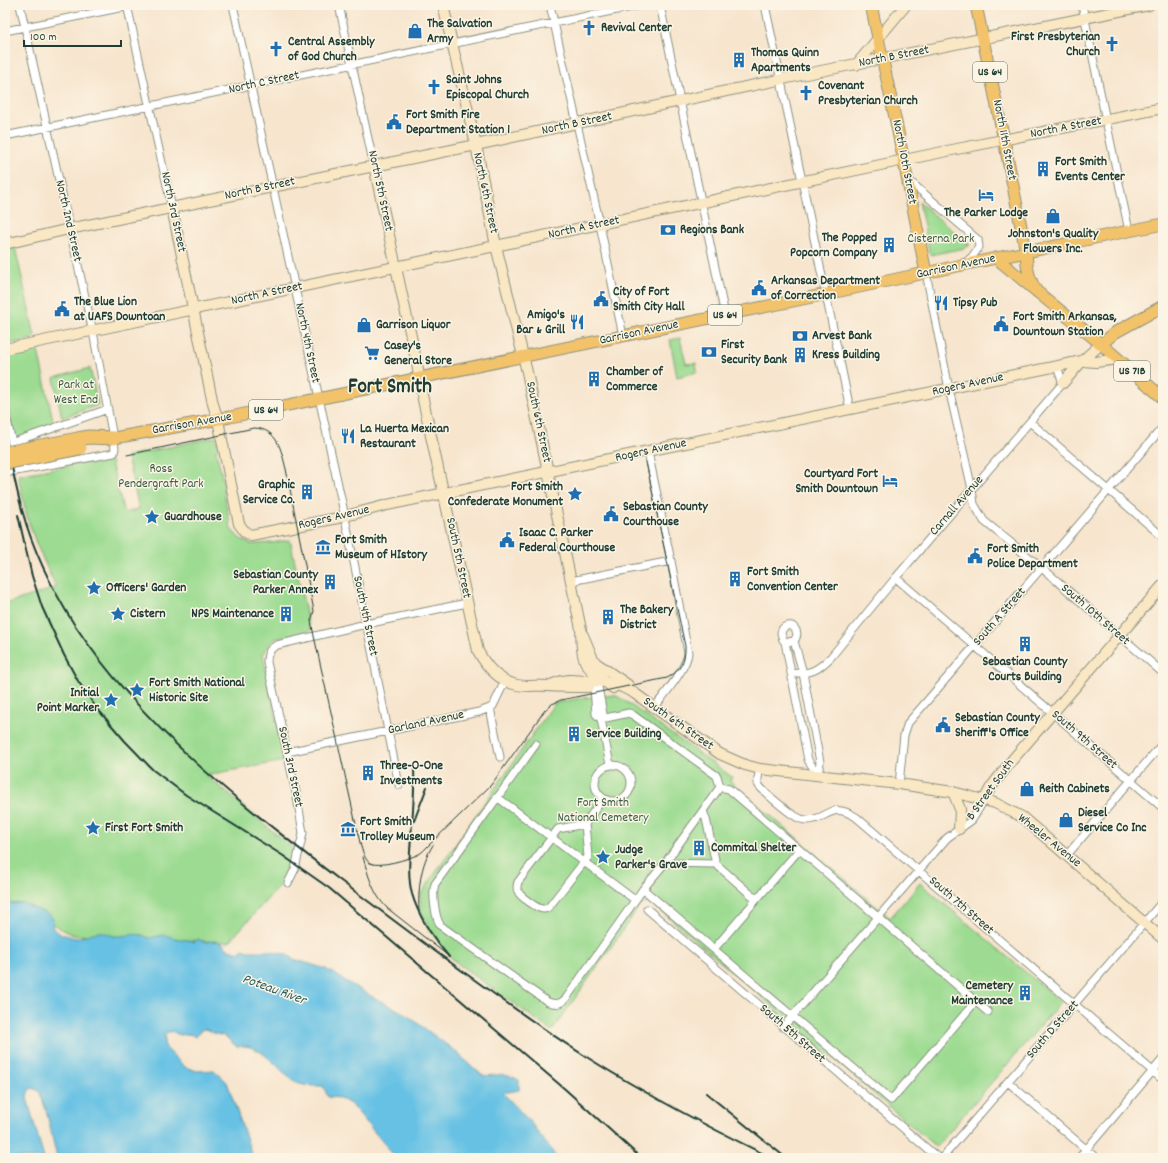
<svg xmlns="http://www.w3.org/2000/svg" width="1168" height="1163" font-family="Dekko,sans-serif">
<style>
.green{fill:#9cdb91;stroke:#5e8c62}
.water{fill:#66c1e4;stroke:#427f8c}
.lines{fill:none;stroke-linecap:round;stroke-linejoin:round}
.street-casing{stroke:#8b9181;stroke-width:9}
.secondary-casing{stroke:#8b9181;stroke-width:12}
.primary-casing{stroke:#8b9181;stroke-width:13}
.highway-casing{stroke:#8b9181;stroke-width:15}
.street{stroke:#fff;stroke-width:7}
.secondary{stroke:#fae7c3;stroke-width:10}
.primary{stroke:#f2c36a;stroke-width:11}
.highway{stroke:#f2c36a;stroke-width:13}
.tram{stroke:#1f3d34;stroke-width:1}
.rail{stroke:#1f3d34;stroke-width:2}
.highway-bridge-casing{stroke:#8b9181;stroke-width:15;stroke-linecap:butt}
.highway-bridge{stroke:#f2c36a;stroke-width:13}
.labels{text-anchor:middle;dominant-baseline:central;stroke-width:3;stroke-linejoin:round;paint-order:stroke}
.shield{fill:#fcf5e5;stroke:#617469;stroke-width:1}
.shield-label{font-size:12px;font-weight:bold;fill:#1f3d34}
.poi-label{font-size:13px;font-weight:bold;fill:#1f3d34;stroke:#fcf5e5;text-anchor:start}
.street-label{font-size:13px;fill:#1f3d34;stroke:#fcf5e5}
.park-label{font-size:13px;fill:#385d47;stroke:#fcf5e5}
.water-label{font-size:14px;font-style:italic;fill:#315e60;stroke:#fcf5e5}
.town-label{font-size:21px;font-weight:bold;fill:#1f3d34;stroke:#fcf5e5}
</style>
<rect width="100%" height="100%" fill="#fcf5e5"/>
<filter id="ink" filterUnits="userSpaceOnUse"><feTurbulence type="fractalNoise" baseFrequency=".025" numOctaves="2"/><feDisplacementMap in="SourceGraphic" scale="8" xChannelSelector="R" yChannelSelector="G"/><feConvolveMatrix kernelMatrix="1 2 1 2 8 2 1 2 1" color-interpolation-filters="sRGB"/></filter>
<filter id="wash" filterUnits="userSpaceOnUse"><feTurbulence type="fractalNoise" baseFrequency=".012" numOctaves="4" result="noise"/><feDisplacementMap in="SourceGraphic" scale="16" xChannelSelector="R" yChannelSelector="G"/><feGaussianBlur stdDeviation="0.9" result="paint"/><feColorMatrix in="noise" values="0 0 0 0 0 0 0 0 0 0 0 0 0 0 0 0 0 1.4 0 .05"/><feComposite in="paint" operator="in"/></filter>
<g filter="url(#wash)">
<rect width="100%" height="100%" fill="#f7e5ce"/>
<path class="green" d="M919 202 970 245 965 248 930 255Z
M15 247 35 336 32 339 5 345V249Z
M680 338 686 364 696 363 697 372 677 377 670 340Z
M37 346 54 425 19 438 14 435 5 397V353Z
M90 368 98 405 62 418 54 378Z
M216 437 218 447 216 451 225 488H223L231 529 239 538 251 544 271 543 290 540 310 631 275 639 269 645 263 655 285 761 206 775 296 851 288 876 229 942 73 935 5 899V604L56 588 36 543 27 517 18 475 109 458 111 462 124 513 139 509 127 456Z
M615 695 628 703 732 777 730 781 890 918 920 883 1061 1002 936 1147 653 904 645 903 639 907 552 1031 454 961 428 928 421 912 420 895 554 704 560 702 582 698Z"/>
<path class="water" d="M5 902 8 904 22 903 50 915 53 919 52 928 62 935 64 933C78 944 85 933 99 932 105 931 109 935 114 936 123 937 133 933 142 935 145 936 147 938 150 938 156 937 160 935 166 935 174 940 184 938 194 942L198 939 204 942 217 941 223 944 228 949 239 952 243 949 249 951H269L286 954 293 959 326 969 369 995 404 1013 455 1051 483 1076C496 1075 507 1073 519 1080V1090L503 1093 531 1123 557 1158H396L352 1105 340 1098 328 1097 323 1086C315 1086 304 1086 297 1083 280 1073 260 1040 237 1047L225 1036 216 1034 205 1029 201 1030 196 1037 190 1034 179 1035 172 1031 165 1034 164 1046 185 1067 197 1071 214 1070 227 1082 253 1158H57L46 1110 39 1091 32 1088 28 1092 27 1098 44 1158H5Z"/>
</g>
<g filter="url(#ink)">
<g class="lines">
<g class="street-casing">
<path id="street" d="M127 5 172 208
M233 5 342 503 399 785
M339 5 374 166
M550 5 600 225 623 336
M660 5 725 315
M765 5 850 409
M1082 5 1129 231
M5 31 134 5
M5 136 641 5
M907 179 978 240 979 247 972 257 964 264
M926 273 949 389 972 489 974 504 984 521 1042 568 1163 673
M5 412 13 447
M1030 422 1163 537
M5 445 108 409
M648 452 671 561 688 653C687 668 664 695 654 708
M5 473 114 453 115 448 94 337 20 5
M896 578 1163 808
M571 581 671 561
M794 641 788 642 783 640 781 633C782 627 786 625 792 626 798 630 798 636 794 641L803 673 820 762 818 775
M785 642 808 760 818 775
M791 673C811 674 817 671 831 657L893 581 1063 383 1057 367
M598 687 603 714 601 719 610 765
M594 688 596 714 601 719
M490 708 500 757
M601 719 629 713 633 715 717 776 720 787
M536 744 435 884C432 893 435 919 441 926L548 1002C557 1005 561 1004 567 997L643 889 665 863 720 787
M287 752 479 712 490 708 493 706 505 681
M595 783a18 18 0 1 1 36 0a18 18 0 1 1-36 0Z
M760 769C759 773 757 779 758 784 760 789 789 813 795 816 798 818 803 820 807 820 829 820 829 801 856 817L1163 1080
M899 784 904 735 908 723 1163 427
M720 787 729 789 988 1012
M497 797 635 900
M703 811 706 819 716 864 756 899
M585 824 558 829 518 882C517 885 516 888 518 891 519 896 539 910 544 909 547 909 550 906 552 903L588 857 585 824 603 798
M1067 855 1163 743
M665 863 716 864
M288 883 295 869 303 833 297 797 267 662C267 654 269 649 277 645L366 624 467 603
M643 889 891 1100 976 1001
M647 909 938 1158
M714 949 799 850
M783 1027 947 838 972 820 984 800
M1008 1082 1096 1158
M942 1158 1163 901
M1079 1158 1163 1059"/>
</g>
<g class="secondary-casing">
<path id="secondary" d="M443 5 476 145 496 246 527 372 581 629C582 667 584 665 613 688
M856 65 906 5
M374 166 417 364 422 395 478 651C486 666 499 681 517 685 527 687 538 685 548 686 562 687 575 687 589 687
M172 208 213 404 218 420 239 524 245 532 251 535 338 518 387 505 1082 361 1101 344
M5 244 69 229 476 145 806 74 1149 5
M5 349 952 150 1163 108
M1063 383 1082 361 1096 362 1118 359
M583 635 593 659 596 663 628 685
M548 686 562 681 570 680 605 682 622 687 634 693 720 754 745 765 760 769 899 784 953 792 995 803 1022 817 1163 939
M953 792 960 809 959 829
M984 800 991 787 1013 759 1163 585"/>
</g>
<g class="primary-casing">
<path id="primary" d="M871 5 897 127 926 273
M976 5 1004 140 1026 252C1027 269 1028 277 1037 292
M996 258 1101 344 1163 398
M1101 344 1116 332 1163 306
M114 438 230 417 817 296 967 264 1163 224"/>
</g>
<g class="highway-casing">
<path id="highway" d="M78 439 89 437 114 438"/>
</g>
<use href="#street" class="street"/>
<use href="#secondary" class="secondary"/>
<use href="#primary" class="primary"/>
<use href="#highway" class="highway"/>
<path class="tram" d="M127 455 254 428C278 429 281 450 286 469L314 611 311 621 314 636 361 847C363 852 365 860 370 863 379 868 408 859 417 855 422 853 425 849 429 845L491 785 545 710 552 704 561 700 667 678C680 672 686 660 685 646L646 462
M363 857C368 875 373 894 387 908L447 955
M419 913C418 890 420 865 433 845"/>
<path class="rail" d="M5 435C11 460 15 485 22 510 33 550 52 589 74 624 143 728 243 806 341 881 370 903 399 924 428 946 480 984 531 1022 585 1056 645 1094 708 1127 772 1158
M18 515 32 576 42 607 64 655 78 681 95 706 125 741 153 770 186 795 282 855 329 888 566 1090 641 1158
M414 768C415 791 413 813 411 836 410 855 407 875 412 894 419 918 433 938 449 957
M414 821 427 787
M706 1093 786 1158"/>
<g class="highway-bridge-casing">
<path id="highway-bridge" d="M5 453 78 439
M5 463 80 448"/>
</g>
<use href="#highway-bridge" class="highway-bridge"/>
</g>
</g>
<defs>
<g id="church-bare" transform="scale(1.2)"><path d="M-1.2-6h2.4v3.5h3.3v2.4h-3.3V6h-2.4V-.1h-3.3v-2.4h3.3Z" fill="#1f6fb2" stroke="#fcf5e5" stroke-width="2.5" paint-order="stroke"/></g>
<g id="shop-bare" transform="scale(1.2)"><path d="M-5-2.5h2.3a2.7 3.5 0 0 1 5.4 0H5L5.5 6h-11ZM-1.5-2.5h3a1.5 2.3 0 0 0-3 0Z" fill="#1f6fb2" stroke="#fcf5e5" stroke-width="2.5" paint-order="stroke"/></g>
<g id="building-bare" transform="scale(1.2)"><path d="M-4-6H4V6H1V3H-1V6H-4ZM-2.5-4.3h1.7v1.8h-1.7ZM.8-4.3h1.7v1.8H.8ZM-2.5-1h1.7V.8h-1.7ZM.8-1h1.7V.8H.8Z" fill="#1f6fb2" stroke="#fcf5e5" stroke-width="2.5" paint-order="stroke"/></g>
<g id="civic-bare" transform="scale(1.2)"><path d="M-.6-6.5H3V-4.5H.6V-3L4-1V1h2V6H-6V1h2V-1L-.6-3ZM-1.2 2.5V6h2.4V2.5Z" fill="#1f6fb2" stroke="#fcf5e5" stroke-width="2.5" paint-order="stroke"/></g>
<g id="hotel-bare" transform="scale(1.2)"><path d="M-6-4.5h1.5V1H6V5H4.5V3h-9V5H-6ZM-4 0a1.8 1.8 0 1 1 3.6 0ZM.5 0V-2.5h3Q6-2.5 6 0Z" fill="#1f6fb2" stroke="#fcf5e5" stroke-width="2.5" paint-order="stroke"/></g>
<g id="bank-bare" transform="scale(1.2)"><path d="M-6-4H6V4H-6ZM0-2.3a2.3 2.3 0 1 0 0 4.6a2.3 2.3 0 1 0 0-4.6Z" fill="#1f6fb2" stroke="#fcf5e5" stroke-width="2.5" paint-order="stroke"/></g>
<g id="restaurant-bare" transform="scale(1.2)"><path d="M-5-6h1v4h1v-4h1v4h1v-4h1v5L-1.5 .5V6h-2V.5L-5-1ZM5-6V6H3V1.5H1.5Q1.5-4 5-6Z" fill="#1f6fb2" stroke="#fcf5e5" stroke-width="2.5" paint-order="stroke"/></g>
<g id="supermarket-bare" transform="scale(1.2)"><path d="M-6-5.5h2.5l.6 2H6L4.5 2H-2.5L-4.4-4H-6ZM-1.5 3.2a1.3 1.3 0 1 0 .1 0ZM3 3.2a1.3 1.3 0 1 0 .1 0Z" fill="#1f6fb2" stroke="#fcf5e5" stroke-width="2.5" paint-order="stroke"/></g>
<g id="sight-bare" transform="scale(1.2)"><path d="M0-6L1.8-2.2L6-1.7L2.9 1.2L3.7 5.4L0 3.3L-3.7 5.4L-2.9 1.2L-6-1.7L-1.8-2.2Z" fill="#1f6fb2" stroke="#fcf5e5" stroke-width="2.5" paint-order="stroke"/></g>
<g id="museum-bare" transform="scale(1.2)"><path d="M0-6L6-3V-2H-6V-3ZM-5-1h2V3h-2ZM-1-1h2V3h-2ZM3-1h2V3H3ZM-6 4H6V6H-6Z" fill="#1f6fb2" stroke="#fcf5e5" stroke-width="2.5" paint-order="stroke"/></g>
</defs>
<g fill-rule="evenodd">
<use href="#church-bare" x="589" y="28"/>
<use href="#shop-bare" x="415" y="31"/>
<use href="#church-bare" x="1112" y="44"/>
<use href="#church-bare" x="276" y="49"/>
<use href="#building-bare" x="739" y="60"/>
<use href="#church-bare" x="434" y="87"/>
<use href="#church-bare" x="806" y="93"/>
<use href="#civic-bare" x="394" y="122"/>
<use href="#building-bare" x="1043" y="169"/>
<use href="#hotel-bare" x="986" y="195"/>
<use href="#shop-bare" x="1053" y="216"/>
<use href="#bank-bare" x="668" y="230"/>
<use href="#building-bare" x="889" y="245"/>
<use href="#civic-bare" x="759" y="288"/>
<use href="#civic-bare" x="601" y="299"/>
<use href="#restaurant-bare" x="941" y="303"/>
<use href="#civic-bare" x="62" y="309"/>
<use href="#restaurant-bare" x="577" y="322"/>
<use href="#civic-bare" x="1001" y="324"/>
<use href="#shop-bare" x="364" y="325"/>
<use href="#bank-bare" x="800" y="336"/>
<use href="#bank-bare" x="709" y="352"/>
<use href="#supermarket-bare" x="372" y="353"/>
<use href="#building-bare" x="800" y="355"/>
<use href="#building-bare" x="594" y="379"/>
<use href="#restaurant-bare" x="348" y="436"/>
<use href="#hotel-bare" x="890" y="481"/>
<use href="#building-bare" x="307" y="492"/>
<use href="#sight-bare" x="575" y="494"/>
<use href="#civic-bare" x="611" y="514"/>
<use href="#sight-bare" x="152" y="517"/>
<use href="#civic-bare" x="507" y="540"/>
<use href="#museum-bare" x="323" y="547"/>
<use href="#civic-bare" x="975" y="556"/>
<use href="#building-bare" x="735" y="579"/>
<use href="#building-bare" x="330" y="582"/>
<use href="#sight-bare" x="94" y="588"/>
<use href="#sight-bare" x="118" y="614"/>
<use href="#building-bare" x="286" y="614"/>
<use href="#building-bare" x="608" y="617"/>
<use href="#building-bare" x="1025" y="644"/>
<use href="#sight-bare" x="137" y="690"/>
<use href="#sight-bare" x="111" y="700"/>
<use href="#civic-bare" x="943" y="725"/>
<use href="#building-bare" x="574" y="734"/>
<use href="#building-bare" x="368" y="773"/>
<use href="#shop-bare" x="1027" y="789"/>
<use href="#shop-bare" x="1066" y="820"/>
<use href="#sight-bare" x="93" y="828"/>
<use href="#museum-bare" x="348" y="829"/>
<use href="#building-bare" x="699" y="848"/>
<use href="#sight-bare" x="603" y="857"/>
<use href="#building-bare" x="1025" y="993"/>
</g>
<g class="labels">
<g class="shield">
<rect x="973" y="62" width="34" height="20" rx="3"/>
<rect x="708" y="305" width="34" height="20" rx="3"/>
<rect x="1114" y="361" width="36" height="20" rx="3"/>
<rect x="249" y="400" width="34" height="20" rx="3"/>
</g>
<g class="shield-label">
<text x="990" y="72">US 64</text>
<text x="725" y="315">US 64</text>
<text x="1132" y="371">US 71B</text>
<text x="266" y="410">US 64</text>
</g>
<g class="poi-label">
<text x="427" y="24">The Salvation<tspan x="427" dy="15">Army</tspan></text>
<text x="601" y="28">Revival Center</text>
<text x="1100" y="37" text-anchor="end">First Presbyterian<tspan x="1100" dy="15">Church</tspan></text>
<text x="288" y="42">Central Assembly<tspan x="288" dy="15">of God Church</tspan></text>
<text x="751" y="53">Thomas Quinn<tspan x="751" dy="15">Apartments</tspan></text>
<text x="446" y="80">Saint Johns<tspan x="446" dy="15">Episcopal Church</tspan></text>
<text x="818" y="86">Covenant<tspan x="818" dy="15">Presbyterian Church</tspan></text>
<text x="406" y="115">Fort Smith Fire<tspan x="406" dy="15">Department Station 1</tspan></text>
<text x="1055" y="162">Fort Smith<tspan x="1055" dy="15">Events Center</tspan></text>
<text x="986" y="213" text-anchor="middle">The Parker Lodge</text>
<text x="680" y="230">Regions Bank</text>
<text x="1053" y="234" text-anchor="middle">Johnston's Quality<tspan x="1053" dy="15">Flowers Inc.</tspan></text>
<text x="877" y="238" text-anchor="end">The Popped<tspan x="877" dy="15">Popcorn Company</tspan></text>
<text x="771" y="281">Arkansas Department<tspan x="771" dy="15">of Correction</tspan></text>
<text x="613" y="292">City of Fort<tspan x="613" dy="15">Smith City Hall</tspan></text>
<text x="74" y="302">The Blue Lion<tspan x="74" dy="15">at UAFS Downtoan</tspan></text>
<text x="953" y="303">Tipsy Pub</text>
<text x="565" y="315" text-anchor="end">Amigo's<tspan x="565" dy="15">Bar &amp; Grill</tspan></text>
<text x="1013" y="317">Fort Smith Arkansas,<tspan x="1013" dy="15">Downtown Station</tspan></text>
<text x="376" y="325">Garrison Liquor</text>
<text x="812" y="336">Arvest Bank</text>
<text x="721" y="345">First<tspan x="721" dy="15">Security Bank</tspan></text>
<text x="384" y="346">Casey's<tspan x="384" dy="15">General Store</tspan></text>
<text x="812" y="355">Kress Building</text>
<text x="606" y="372">Chamber of<tspan x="606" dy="15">Commerce</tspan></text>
<text x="360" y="429">La Huerta Mexican<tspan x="360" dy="15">Restaurant</tspan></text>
<text x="878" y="474" text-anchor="end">Courtyard Fort<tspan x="878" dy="15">Smith Downtown</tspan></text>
<text x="295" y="485" text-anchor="end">Graphic<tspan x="295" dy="15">Service Co.</tspan></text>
<text x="563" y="487" text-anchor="end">Fort Smith<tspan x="563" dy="15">Confederate Monument</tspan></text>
<text x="623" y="507">Sebastian County<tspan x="623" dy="15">Courthouse</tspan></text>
<text x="164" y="517">Guardhouse</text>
<text x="519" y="533">Isaac C. Parker<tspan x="519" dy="15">Federal Courthouse</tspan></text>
<text x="335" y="540">Fort Smith<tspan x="335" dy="15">Museum of HIstory</tspan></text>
<text x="987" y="549">Fort Smith<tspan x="987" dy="15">Police Department</tspan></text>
<text x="747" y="572">Fort Smith<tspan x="747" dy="15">Convention Center</tspan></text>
<text x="318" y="575" text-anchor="end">Sebastian County<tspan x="318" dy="15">Parker Annex</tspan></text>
<text x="106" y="588">Officers' Garden</text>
<text x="620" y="610">The Bakery<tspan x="620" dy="15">District</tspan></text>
<text x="130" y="614">Cistern</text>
<text x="274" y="614" text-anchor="end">NPS Maintenance</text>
<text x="1025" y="662" text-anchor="middle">Sebastian County<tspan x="1025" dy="15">Courts Building</tspan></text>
<text x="149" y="683">Fort Smith National<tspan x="149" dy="15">Historic Site</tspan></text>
<text x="99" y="693" text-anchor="end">Initial<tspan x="99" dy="15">Point Marker</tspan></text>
<text x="955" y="718">Sebastian County<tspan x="955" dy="15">Sheriff's Office</tspan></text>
<text x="586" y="734">Service Building</text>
<text x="380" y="766">Three-O-One<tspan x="380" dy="15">Investments</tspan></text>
<text x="1039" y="789">Reith Cabinets</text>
<text x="1078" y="813">Diesel<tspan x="1078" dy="15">Service Co Inc</tspan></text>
<text x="360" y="822">Fort Smith<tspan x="360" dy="15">Trolley Museum</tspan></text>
<text x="105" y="828">First Fort Smith</text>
<text x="711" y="848">Commital Shelter</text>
<text x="615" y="850">Judge<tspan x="615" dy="15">Parker's Grave</tspan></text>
<text x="1013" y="986" text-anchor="end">Cemetery<tspan x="1013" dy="15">Maintenance</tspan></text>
</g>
<g class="street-label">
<text transform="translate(894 57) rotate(-11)">North B Street</text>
<text transform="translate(264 83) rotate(-12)">North C Street</text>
<text transform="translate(577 124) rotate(-12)">North B Street</text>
<text transform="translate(1066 128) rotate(-11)">North A Street</text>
<text transform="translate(1004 140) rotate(79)">North 11th Street</text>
<text transform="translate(904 162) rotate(79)">North 10th Street</text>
<text transform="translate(260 189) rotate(-12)">North B Street</text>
<text transform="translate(380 191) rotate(78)">North 5th Street</text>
<text transform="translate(485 193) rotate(78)">North 6th Street</text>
<text transform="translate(173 212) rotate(78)">North 3rd Street</text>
<text transform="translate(68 221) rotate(77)">North 2nd Street</text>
<text transform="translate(584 228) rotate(-12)">North A Street</text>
<text transform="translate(956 267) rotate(-12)">Garrison Avenue</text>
<text transform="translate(267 294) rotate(-12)">North A Street</text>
<text transform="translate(639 333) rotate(-12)">Garrison Avenue</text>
<text transform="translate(307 343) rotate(78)">North 4th Street</text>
<text transform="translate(968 385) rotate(-12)">Rogers Avenue</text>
<text transform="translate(538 422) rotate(78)">South 6th Street</text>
<text transform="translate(192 424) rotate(-10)">Garrison Avenue</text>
<text transform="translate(651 451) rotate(-12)">Rogers Avenue</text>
<text transform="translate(957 506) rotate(-49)">Carnall Avenue</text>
<text transform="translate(334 518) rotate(-13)">Rogers Avenue</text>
<text transform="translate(458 558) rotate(78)">South 5th Street</text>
<text transform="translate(1095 615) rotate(41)">South 10th Street</text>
<text transform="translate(365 616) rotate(78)">South 4th Street</text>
<text transform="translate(1000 617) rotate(-49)">South A Street</text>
<text transform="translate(426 723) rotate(-12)">Garland Avenue</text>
<text transform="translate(678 724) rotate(35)">South 6th Street</text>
<text transform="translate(1084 740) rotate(41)">South 9th Street</text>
<text transform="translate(290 767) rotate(78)">South 3rd Street</text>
<text transform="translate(991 790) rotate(-54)">B Street South</text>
<text transform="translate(1049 841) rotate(39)">Wheeler Avenue</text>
<text transform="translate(961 906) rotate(41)">South 7th Street</text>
<text transform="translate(1053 1030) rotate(-49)">South D Street</text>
<text transform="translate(792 1034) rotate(41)">South 5th Street</text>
</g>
<g class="park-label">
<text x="941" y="239">Cisterna Park</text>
<text x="76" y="385">Park at<tspan x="76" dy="15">West End</tspan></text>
<text x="161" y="469">Ross<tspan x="161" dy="15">Pendergraft Park</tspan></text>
<text x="603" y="803">Fort Smith<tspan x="603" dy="15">National Cemetery</tspan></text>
</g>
<g class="water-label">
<text transform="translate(274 990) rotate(20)">Poteau River</text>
</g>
<g class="town-label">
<text x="390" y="388">Fort Smith</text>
</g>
</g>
<rect width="1168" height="1163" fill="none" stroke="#fcf5e5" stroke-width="20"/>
<path d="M24 40v6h97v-6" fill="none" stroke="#1f3d34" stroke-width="2"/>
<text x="30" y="40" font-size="12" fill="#1f3d34" stroke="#fcf5e5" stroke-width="3" paint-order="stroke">100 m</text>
</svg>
